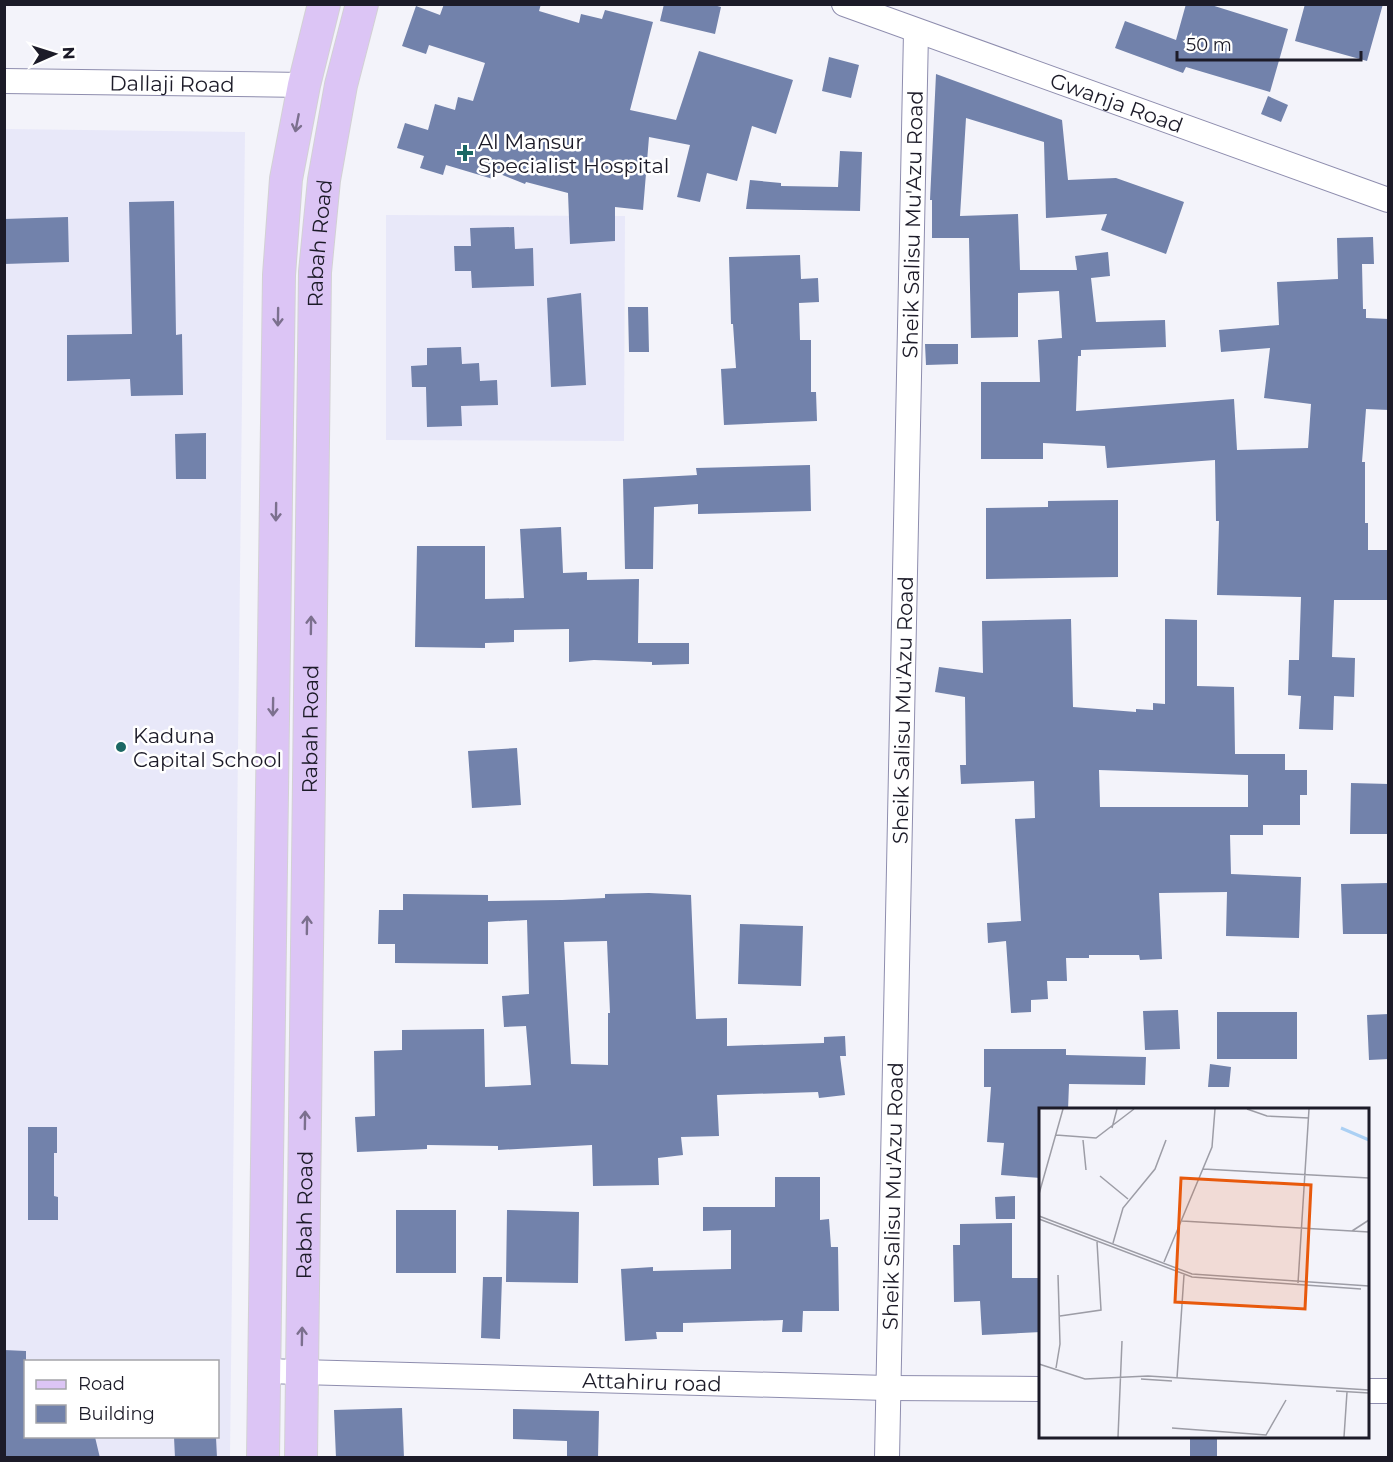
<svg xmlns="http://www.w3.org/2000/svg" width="1393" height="1462" font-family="Montserrat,sans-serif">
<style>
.built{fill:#e8e8f9;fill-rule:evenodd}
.building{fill:#7282ab;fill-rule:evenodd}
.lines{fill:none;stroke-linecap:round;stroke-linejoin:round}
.minor-casing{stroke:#8e8dae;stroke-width:26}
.major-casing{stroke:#d2d1d4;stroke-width:34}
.minor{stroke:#fff;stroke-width:24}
.major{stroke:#dcc5f5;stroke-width:32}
.oneway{stroke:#7c708e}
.poi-dot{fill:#1c6864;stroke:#fff;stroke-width:2}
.labels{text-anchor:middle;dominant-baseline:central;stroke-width:5;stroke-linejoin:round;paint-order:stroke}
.street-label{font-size:21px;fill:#1c1b28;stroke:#fff}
.poi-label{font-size:21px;fill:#1c1b28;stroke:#fff;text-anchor:start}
.inset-river{fill:none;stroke:#abd0f4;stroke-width:3}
.inset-road{fill:none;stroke:#9d9da6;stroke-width:1.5}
.view{fill:#e8590c;fill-opacity:0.15;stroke:#e8590c;stroke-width:3}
.inset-edge{fill:none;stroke:#1c1b28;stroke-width:3}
</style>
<rect width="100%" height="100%" fill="#f3f3fa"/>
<path class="built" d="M5 129 245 132 230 1457 5 1458ZM26 1362H218V1436H26Z
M386 215 625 216 624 441 386 440Z"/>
<path class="building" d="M444 4H541L539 11 579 23 581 14 602 19 605 10 653 22 630 110 676 120 699 51 793 80 776 134 752 126 737 181 707 173 700 202 677 197 690 145 649 137 643 210 615 207V241L570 244 568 193 526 182 525 184 495 172 493 179 446 165 443 175 420 168 424 156 397 148 405 123 428 130 435 104 455 110 458 97 473 101 485 63 429 45 426 54 402 46 416 6 440 15Z
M664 4H710L721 7 715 34 660 21Z
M1186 4H1208L1288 29 1270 92 1186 67 1183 73 1115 48 1125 21 1176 40Z
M1305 4H1383L1367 61 1295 41Z
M829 57 859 65 851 98 822 91Z
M936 74 1062 120 1068 180 1116 178 1184 202 1166 254 1101 230 1107 214 1046 218 1044 142 966 118 960 216 1018 214 1020 270H1077L1075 256 1108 252 1110 276 1091 278 1096 322 1165 320 1166 347 1081 350V356H1078L1076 411 1234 399 1237 450 1308 448 1311 404 1264 398 1270 348 1221 352 1219 330 1279 325 1277 282 1338 279 1337 238 1373 237 1374 264H1362L1363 309H1366V318L1389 319V410L1366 409 1362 462H1365V523H1368V550H1389V600H1334L1332 657 1355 658 1354 697 1334 696 1333 730 1299 729 1301 696 1288 695 1289 660H1299L1301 597 1217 595 1219 521H1216L1215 460 1107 468 1105 446 1043 443V459H981V382H1040L1038 340 1062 338 1059 291 1018 293V337L971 338 969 238H932V200H930Z
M1268 96 1288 105 1281 122 1261 114Z
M840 151 862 152 860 211 746 209 750 180 781 183V186L838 187Z
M174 201 176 335 182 334 183 395 131 396 130 379 67 381V335L132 334 129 202Z
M68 217 69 262 4 264V219Z
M514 227 515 249 533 248 534 286 472 288 471 271H455L454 246H471L470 228Z
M800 255 801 279 818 278 819 302 799 303 800 340H811V392H816L817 421 724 425 721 369 736 368 733 324H731L729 257Z
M581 293 586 385 551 387 547 298Z
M628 307H648L649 352H629Z
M925 344H958V364L926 365Z
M461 347 462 364 479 363 480 381 497 380 498 405 461 406 462 426 427 427 426 387H412L411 366 427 365V348Z
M206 433V479H176L175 434Z
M810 465 811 511 698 514V504L654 507 653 569H625L623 479 697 475 696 468Z
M1118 500V577L986 579V508L1048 507V501Z
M561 527 563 573 587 572V580L639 579 638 643H689V664L652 665V662L594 660 569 662V629L514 630V642L485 643V648L415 647 417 546H485V599L524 598 520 529Z
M1071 619 1073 707 1136 712V709L1153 710V703L1165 704V619L1197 620V686L1234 687 1235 754H1285V770H1307V795H1300V825H1263V835H1230L1231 874 1301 877 1299 938 1226 936 1227 892 1159 893 1162 959 1140 960 1139 955H1089V958H1066L1067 981H1047L1048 999 1031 1000V1012L1011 1013 1006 941 988 943 987 923 1021 921 1015 819 1035 818 1034 781 961 784 960 765H966L965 697 935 692 939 667 983 673 982 621ZM1099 770 1248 775V807H1100Z
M517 748 521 805 472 808 468 751Z
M1351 783 1389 784V834H1350Z
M1389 883V934H1343L1341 884Z
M649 893 691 895 696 1019 727 1018V1046L824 1043V1037L845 1036 846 1056H840L845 1095 819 1098 818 1092 717 1095 719 1136 681 1137 683 1155 658 1158 659 1185 593 1186 592 1145 498 1150V1146L427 1145V1149L357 1152 355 1117 375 1116 374 1051 402 1050V1030L484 1029 485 1087 531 1085 526 1026 504 1027 502 996 529 994 527 920 488 922V964L395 963V944H378L379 910H403V894L488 895V901L562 900 605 898V894ZM607 941 610 1013H608V1065L571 1064 564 942Z
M740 924 803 926 801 986 738 984Z
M1178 1010 1180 1049 1145 1050 1143 1011Z
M1217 1012H1297V1059H1217Z
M1389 1014V1059L1369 1060 1367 1015Z
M984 1049H1066V1055L1146 1057 1145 1085 1069 1084 1068 1110H1041V1178L1001 1175 1004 1143 987 1142 991 1087H984Z
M1210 1064 1231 1067 1229 1087H1208Z
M28 1127H57V1153H54V1196L58 1197V1220H28Z
M775 1177H820V1220L829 1219 831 1247H838L839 1311H803L802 1332H782L783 1320 683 1323V1332H656L657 1339 625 1341 621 1269 653 1267V1271L731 1269V1230L703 1231V1207H775Z
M1015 1196V1219H996L995 1197Z
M396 1210H456V1273H396Z
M507 1210 579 1212 578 1283 506 1282Z
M1012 1223V1278H1041V1332L982 1335 980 1301 954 1302 953 1245H960V1224Z
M483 1277H502L500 1339 481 1338Z
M4 1350 26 1351V1437H95L100 1458H4Z
M402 1408 404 1458H336L334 1410Z
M513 1409 599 1411 598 1458H567V1441L513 1439Z
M174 1437H216L217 1458H175Z
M1196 1437H1217V1458H1190V1439H1196Z"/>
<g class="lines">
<g class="minor-casing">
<g id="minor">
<path id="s1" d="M844 4 1388 200"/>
<path id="s2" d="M4 81 304 85"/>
<path id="s3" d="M264 1371 887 1388 1040 1389"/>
<path d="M1368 1391H1388"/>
<path id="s4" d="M887 1458 916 32"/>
</g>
</g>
<g class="major-casing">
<g id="major">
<path d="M263 1458 279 275 286 179 304 85 324 4"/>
<path id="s5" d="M301 1458 315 272 324 180 341 85 362 4"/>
</g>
</g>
<use href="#minor" class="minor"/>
<use href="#major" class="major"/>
</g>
<defs><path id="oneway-shaft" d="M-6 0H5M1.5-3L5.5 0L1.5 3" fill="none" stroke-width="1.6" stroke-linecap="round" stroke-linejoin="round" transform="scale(1.5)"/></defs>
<g class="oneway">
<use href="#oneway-shaft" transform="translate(297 123) rotate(101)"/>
<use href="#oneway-shaft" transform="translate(278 317) rotate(91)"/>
<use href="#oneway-shaft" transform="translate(276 512) rotate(91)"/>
<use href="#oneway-shaft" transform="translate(311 625) rotate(-89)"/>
<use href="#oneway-shaft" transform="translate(273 707) rotate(91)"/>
<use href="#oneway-shaft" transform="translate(307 925) rotate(-89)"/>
<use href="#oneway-shaft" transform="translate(305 1120) rotate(-89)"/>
<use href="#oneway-shaft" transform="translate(302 1336) rotate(-89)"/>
</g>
<g class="poi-dot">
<path d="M462 144h6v6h6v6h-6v6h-6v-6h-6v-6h6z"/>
<circle cx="121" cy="747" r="6"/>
</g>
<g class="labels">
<g class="street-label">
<text stroke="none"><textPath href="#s2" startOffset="168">Dallaji Road</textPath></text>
<text stroke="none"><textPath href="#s1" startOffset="290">Gwanja Road</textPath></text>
<text stroke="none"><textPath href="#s4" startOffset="1234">Sheik Salisu Mu'Azu Road</textPath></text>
<text stroke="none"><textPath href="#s5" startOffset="1215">Rabah Road</textPath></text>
<text stroke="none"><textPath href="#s4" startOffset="748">Sheik Salisu Mu'Azu Road</textPath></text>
<text stroke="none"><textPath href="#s5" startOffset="729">Rabah Road</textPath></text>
<text stroke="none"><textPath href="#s4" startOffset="262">Sheik Salisu Mu'Azu Road</textPath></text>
<text stroke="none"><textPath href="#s5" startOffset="243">Rabah Road</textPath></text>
<text stroke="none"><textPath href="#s3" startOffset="388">Attahiru road</textPath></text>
</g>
<g class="poi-label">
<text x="478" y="141">Al Mansur<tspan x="478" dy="24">Specialist Hospital</tspan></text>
<text x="133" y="735">Kaduna<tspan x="133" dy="24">Capital School</tspan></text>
</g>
</g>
<g transform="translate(1039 1108)">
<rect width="330" height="330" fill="#f3f3fa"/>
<path class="inset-river" d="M302 20 330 32"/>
<path class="inset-road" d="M208 1 228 8 270 10M73 20 78 1M17 27 57 30 95 1M44 32 47 62M164 61 330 70M61 68 89 91M0 86 24 1M0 108 153 166 330 178M0 111 153 169 322 181M143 113 330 124M313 123 330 112M74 135 84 100 116 61 127 32M125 154 173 39 176 1M259 175 270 1M21 208 62 202 58 134M0 256 46 271 109 268 330 282M17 260 21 236 19 167M138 270 145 167M102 271 133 273M297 283 330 285M133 320 227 327 247 292M79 329 83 233M305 329 308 284"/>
<path class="view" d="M142 70 272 77 266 201 136 194Z"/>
<rect width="330" height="330" class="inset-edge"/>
</g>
<rect width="1393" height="1462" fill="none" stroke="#1c1b28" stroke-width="12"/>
<rect x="24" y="1360" width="195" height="78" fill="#ffffff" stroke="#a4a4a9" stroke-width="1.5"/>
<rect x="36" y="1380" width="30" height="9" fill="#dcc5f5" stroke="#a4a4a9" stroke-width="1.5"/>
<text x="78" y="1390" font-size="18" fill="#1c1b28">Road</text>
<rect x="36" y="1405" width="30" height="18" fill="#7282ab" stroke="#a4a4a9" stroke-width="1.5"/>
<text x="78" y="1420" font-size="18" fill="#1c1b28">Building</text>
<g transform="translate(54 54) rotate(87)" stroke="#ffffff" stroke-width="4.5" paint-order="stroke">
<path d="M0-4.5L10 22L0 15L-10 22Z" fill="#1c1b28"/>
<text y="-9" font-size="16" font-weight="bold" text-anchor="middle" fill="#1c1b28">N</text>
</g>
<path d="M1177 51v9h184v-9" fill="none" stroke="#1c1b28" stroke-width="3"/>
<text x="1186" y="51" font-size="18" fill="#1c1b28" stroke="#ffffff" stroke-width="4.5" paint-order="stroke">50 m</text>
</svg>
